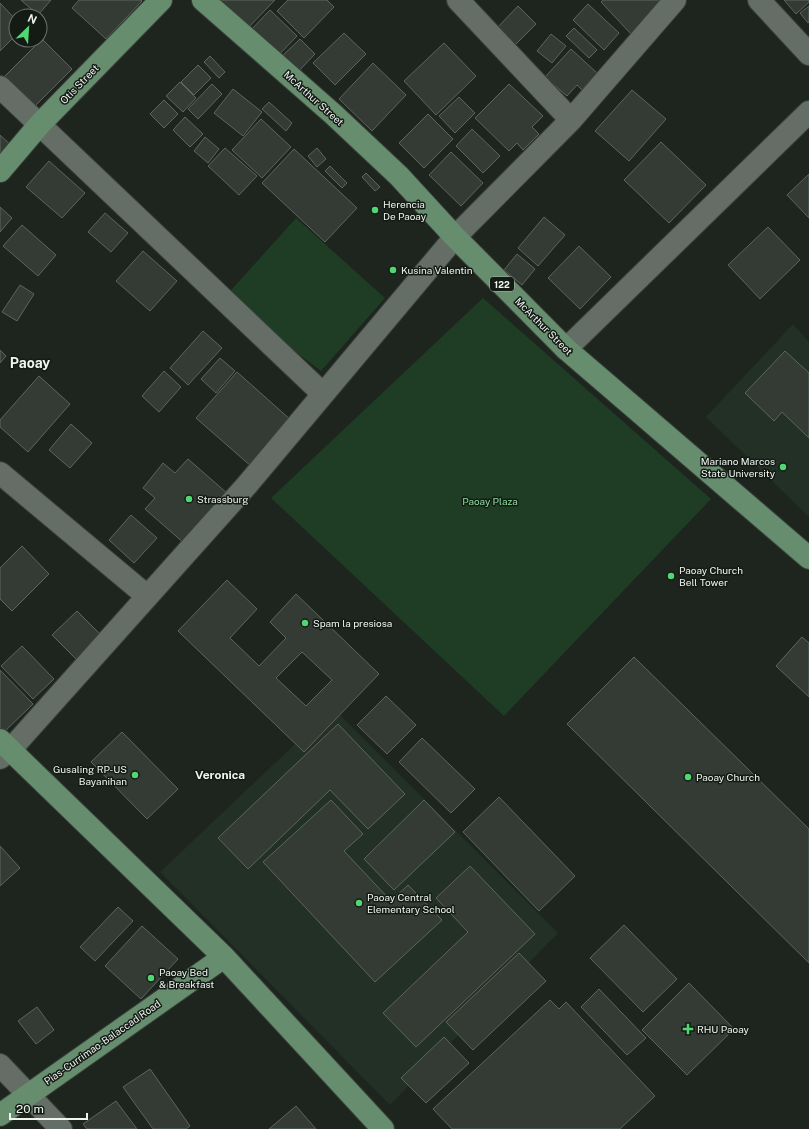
<svg xmlns="http://www.w3.org/2000/svg" width="809" height="1129" font-family="'Public Sans',sans-serif">
<style>
.built{fill:#233025}
.green{fill:#1f3c25}
.building{fill:#333b34;stroke:#5d665e;fill-rule:evenodd}
.lines{fill:none;stroke-linecap:round;stroke-linejoin:round}
.minor-casing{stroke:#3a413b;stroke-width:24}
.major-casing{stroke:#3a413b;stroke-width:24}
.minor{stroke:#656e66;stroke-width:22}
.major{stroke:#668d6d;stroke-width:22}
.poi-dot{fill:#51d673;stroke:#141b15;stroke-width:1.5}
.labels{text-anchor:middle;dominant-baseline:central;stroke-width:3;stroke-linejoin:round;paint-order:stroke}
.shield{fill:#141b15;stroke:#adb3ae;stroke-width:1}
.shield-label{font-size:9px;font-weight:bold;fill:#eff4f0}
.street-label{font-size:10px;fill:#eff4f0;stroke:#141b15}
.poi-label{font-size:10px;fill:#eff4f0;stroke:#141b15;text-anchor:start}
.park-label{font-size:10px;fill:#8fdc9d;stroke:#141b15}
.quarter-label{font-size:12px;font-weight:bold;fill:#eff4f0;stroke:#141b15}
.district-label{font-size:14px;font-weight:bold;fill:#eff4f0;stroke:#141b15}
</style>
<rect width="100%" height="100%" fill="#1d251e"/>
<path class="built" d="M793 324 809 342V517L706 417Z
M333 708 558 933 390 1105 160 872Z"/>
<path class="green" d="M296 218 385 298 321 371 224 298Z
M483 298 711 499 504 716 271 498Z"/>
<path class="building" d="M21 0H51L38 15Z
M79 0H141L142 1 106 39 72 8Z
M217 0H275L245 31Z
M288 0H327L334 7 304 38 277 11Z
M603 0H668L631 34 601 2Z
M784 0H809V2L796 14Z
M0 3 16 20V35L0 51Z
M588 4 619 33 604 50 573 20Z
M518 6 536 24 514 46 496 29Z
M809 6V22L808 23 800 13Z
M270 10 297 36 274 60 247 34Z
M574 28 597 50 589 58 566 36Z
M344 33 366 54 335 85 313 63Z
M551 34 566 46 552 63 537 51Z
M42 39 72 69 34 107 4 77Z
M300 39 315 54 297 73 281 57Z
M444 43 476 76 436 115 404 81Z
M571 49 597 73 582 90 577 85 567 96 545 77Z
M210 56 225 72 219 78 204 62Z
M373 63 406 95 372 131 339 99Z
M198 65 211 78 194 95 181 82Z
M180 82 196 98 183 112 166 96Z
M212 84 222 94 198 119 188 109Z
M509 84 543 116 532 127 539 134 523 150 517 143 509 151 475 118Z
M233 89 262 112 243 136 214 113Z
M632 90 666 119 629 161 595 131Z
M459 97 475 113 455 133 439 116Z
M164 100 178 114 164 128 150 114Z
M269 102 292 123 286 131 262 109Z
M428 114 453 139 424 168 399 143Z
M185 117 203 134 190 147 173 130Z
M261 119 291 147 262 178 232 150Z
M472 129 500 156 483 173 456 146Z
M0 135 13 147 0 161Z
M205 137 219 149 208 163 194 151Z
M661 142 706 185 669 223 624 180Z
M225 148 257 176 239 195 208 166Z
M317 148 326 159 317 167 308 156Z
M294 149 357 208 325 242 262 183Z
M451 152 483 183 461 206 429 175Z
M49 161 85 193 62 218 26 187Z
M330 166 347 183 342 188 325 171Z
M366 173 380 187 375 191 362 177Z
M809 174V218L787 195Z
M0 207 12 218 0 232Z
M105 213 128 233 111 252 88 232Z
M544 217 565 235 538 266 518 248Z
M22 225 56 255 38 276 3 246Z
M768 227 800 260 760 299 728 265Z
M579 246 611 277 580 309 548 278Z
M143 251 177 281 150 311 116 281Z
M517 254 535 269 522 285 504 270Z
M20 285 34 294 17 321 2 312Z
M203 331 222 348 188 385 170 368Z
M0 350 6 356 0 363Z
M785 351 809 373V438L782 412 774 421 745 393Z
M220 358 235 371 216 393 201 379Z
M164 371 181 387 159 412 142 396Z
M237 372 292 421 252 467 196 418Z
M39 376 70 404 28 452 0 427V420Z
M71 424 92 443 70 468 49 450Z
M188 459 228 494 185 544 145 509 155 498 143 488 163 463 175 473Z
M131 515 157 538 134 563 109 540Z
M22 546 49 574 12 611 0 599V568Z
M227 580 257 609 230 638 259 666 286 638 270 622 296 594 379 674 304 752 178 631ZM302 652 332 680 306 706 276 678Z
M77 611 103 637 78 661 52 635Z
M802 637 809 643V697L776 666Z
M22 646 54 679 33 699 1 666Z
M634 657 809 829V963L567 724Z
M0 670 33 704 0 736Z
M386 696 416 725 387 754 357 725Z
M338 724 405 794 368 829 330 790 248 869 218 838Z
M122 732 178 789 147 819 91 762Z
M422 738 475 789 451 813 399 762Z
M499 797 575 876 539 911 463 832Z
M331 800 363 834 344 851 391 901 408 885 442 920 375 982 263 862Z
M424 800 455 832 394 890 364 859Z
M0 846 20 868 0 886Z
M470 866 535 934 416 1047 383 1013 468 932 436 898Z
M118 907 133 921 95 961 80 947Z
M624 925 677 979 643 1012 590 958Z
M142 926 178 959 141 999 105 966Z
M519 953 546 981 473 1050 446 1022Z
M689 983 734 1029 687 1075 642 1030Z
M599 989 646 1038 627 1055 581 1007Z
M550 1000 559 1009 566 1002 655 1096 620 1129H452L433 1109Z
M37 1007 54 1030 36 1044 18 1021Z
M444 1037 469 1063 426 1103 401 1078Z
M150 1069 190 1126 186 1129H153L123 1087Z
M116 1101 137 1129H87L83 1124Z
M296 1106 316 1129H269Z"/>
<g class="lines">
<g class="minor-casing">
<path id="minor" d="M458 0 571 120
M759 0 809 54
M0 87 322 393
M566 349 809 112
M0 473 147 596
M0 758 11 749 247 485 455 237 571 120 675 0
M0 1065 61 1129"/>
</g>
<g class="major-casing">
<path id="major" d="M203 0 333 114 399 176 455 237 566 349 809 558
M0 171 40 124 161 0
M0 740 224 957 383 1129
M0 1115 224 957"/>
</g>
<use href="#minor" class="minor"/>
<use href="#major" class="major"/>
</g>
<g class="poi-dot">
<circle cx="375" cy="210" r="4"/>
<circle cx="393" cy="270" r="4"/>
<circle cx="783" cy="467" r="4"/>
<circle cx="189" cy="499" r="4"/>
<circle cx="671" cy="576" r="4"/>
<circle cx="305" cy="623" r="4"/>
<circle cx="135" cy="775" r="4"/>
<circle cx="688" cy="777" r="4"/>
<circle cx="359" cy="903" r="4"/>
<circle cx="151" cy="978" r="4"/>
<path d="M686 1023h4v4h4v4h-4v4h-4v-4h-4v-4h4z"/>
</g>
<g class="labels">
<rect class="shield" x="490" y="277" width="24" height="14" rx="3"/>
<g class="shield-label">
<text x="502" y="284">122</text>
</g>
<g class="street-label">
<text transform="translate(79 84) rotate(-46)">Otis Street</text>
<text transform="translate(314 98) rotate(42)">McArthur Street</text>
<text transform="translate(544 326) rotate(45)">McArthur Street</text>
<text transform="translate(102 1042) rotate(-35)">Pias-Currimao-Balaccad Road</text>
</g>
<g class="poi-label">
<text x="383" y="204">Herencia<tspan x="383" dy="12">De Paoay</tspan></text>
<text x="401" y="270">Kusina Valentin</text>
<text x="775" y="461" text-anchor="end">Mariano Marcos<tspan x="775" dy="12">State University</tspan></text>
<text x="197" y="499">Strassburg</text>
<text x="679" y="570">Paoay Church<tspan x="679" dy="12">Bell Tower</tspan></text>
<text x="313" y="623">Spam la presiosa</text>
<text x="127" y="769" text-anchor="end">Gusaling RP-US<tspan x="127" dy="12">Bayanihan</tspan></text>
<text x="696" y="777">Paoay Church</text>
<text x="367" y="897">Paoay Central<tspan x="367" dy="12">Elementary School</tspan></text>
<text x="159" y="972">Paoay Bed<tspan x="159" dy="12">&amp; Breakfast</tspan></text>
<text x="697" y="1029">RHU Paoay</text>
</g>
<g class="park-label">
<text x="490" y="501">Paoay Plaza</text>
</g>
<g class="quarter-label">
<text x="220" y="775">Veronica</text>
</g>
<g class="district-label">
<text x="30" y="363">Paoay</text>
</g>
</g>
<g transform="translate(28 28) rotate(25)"><circle r="19" fill="#141b15" stroke="#6c726d"/>
<path d="M0-3L7 15L0 10L-7 15Z" fill="#51d673"/>
<text y="-6" font-size="11" font-weight="bold" text-anchor="middle" fill="#eff4f0">N</text>
</g>
<path d="M10 1113v6h77v-6" fill="none" stroke="#eff4f0" stroke-width="2"/>
<text x="16" y="1113" font-size="12" fill="#eff4f0" stroke="#141b15" stroke-width="3" paint-order="stroke">20 m</text>
</svg>
